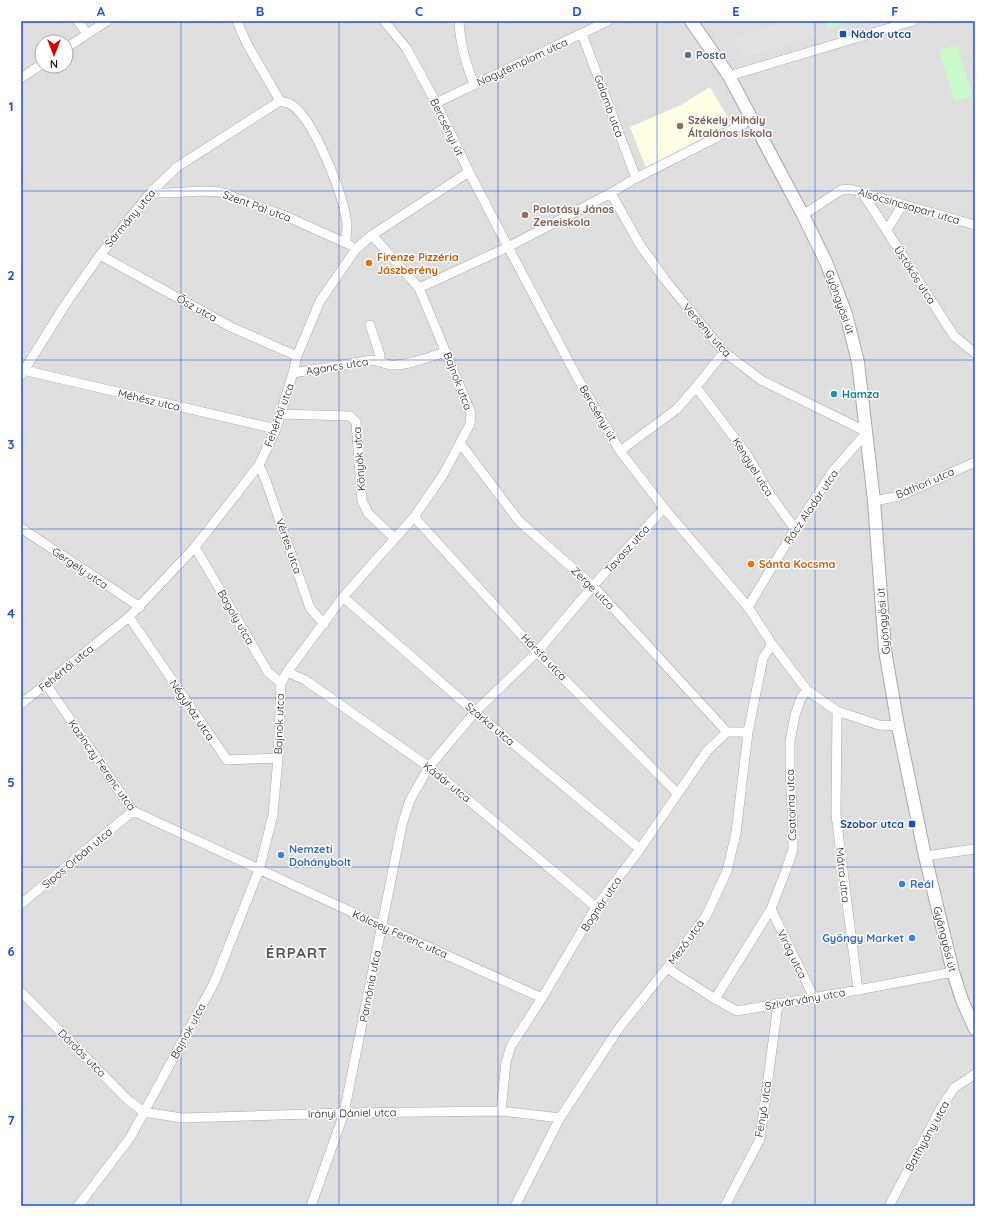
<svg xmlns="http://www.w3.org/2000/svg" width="996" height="1227" font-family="Quicksand,sans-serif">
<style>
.residential{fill:#e0dfdf;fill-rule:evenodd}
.education{fill:#ffffe5}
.park{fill:#c8facc}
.parking{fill:#e2e2e2}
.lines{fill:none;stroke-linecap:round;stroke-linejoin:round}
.minor-casing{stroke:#a9a9a9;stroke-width:10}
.tertiary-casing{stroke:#a9a9a9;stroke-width:14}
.minor{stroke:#fff;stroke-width:9}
.tertiary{stroke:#fff;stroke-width:12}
.grid{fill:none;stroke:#1d4ed8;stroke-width:1;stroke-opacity:0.55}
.transit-dot{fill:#1a4fb4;stroke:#fff;stroke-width:1.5}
.service-dot{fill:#5c6f8a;stroke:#fff;stroke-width:1.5}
.education-dot{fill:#8d6e63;stroke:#fff;stroke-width:1.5}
.food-dot{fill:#e8710a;stroke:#fff;stroke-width:1.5}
.culture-dot{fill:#0f9aa8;stroke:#fff;stroke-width:1.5}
.shop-dot{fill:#3f7fe0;stroke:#fff;stroke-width:1.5}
.labels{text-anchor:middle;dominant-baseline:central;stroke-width:3;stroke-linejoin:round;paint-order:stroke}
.transit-label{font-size:11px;font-weight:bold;fill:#164399;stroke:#fff;text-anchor:start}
.service-label{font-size:11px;font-weight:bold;fill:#4e5e75;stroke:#fff;text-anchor:start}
.street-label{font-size:11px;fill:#222;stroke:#fff}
.education-label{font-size:11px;font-weight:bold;fill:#785e54;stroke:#fff;text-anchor:start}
.food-label{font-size:11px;font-weight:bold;fill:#c56008;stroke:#fff;text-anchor:start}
.culture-label{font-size:11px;font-weight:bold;fill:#0d838f;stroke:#fff;text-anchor:start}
.shop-label{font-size:11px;font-weight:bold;fill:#366cbe;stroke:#fff;text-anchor:start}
.district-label{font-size:15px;font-weight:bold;letter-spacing:1px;fill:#555;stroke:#fff}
.neatline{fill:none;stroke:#1d4ed8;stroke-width:1.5}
.grid-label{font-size:13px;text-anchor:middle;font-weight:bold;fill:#1d4ed8}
</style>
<rect width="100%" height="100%" fill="#f2efe9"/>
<path class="residential" d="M21 21H975V1206H21ZM42 42H66V66H42Z"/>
<path class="education" d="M710 87 731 123 646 168 630 127 681 105Z"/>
<path class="park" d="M826 21H853L827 28Z
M957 45 972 96 954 101 939 50Z"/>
<path class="parking" d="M789 21H812L817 35 742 58 735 38Z"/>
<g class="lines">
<g class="minor-casing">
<path id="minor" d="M78 21 87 34
M237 21 247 44 280 101C283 102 289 103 292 105 315 121 343 195 347 223 347 229 346 236 346 242
M384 21 407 49 436 103 469 172 508 247 577 377 620 451 664 508 748 607 772 644 807 690 837 711 879 725 898 726
M459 21C460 44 466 63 474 85
M582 34 636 178
M66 48 107 21
M729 76 913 21
M21 78 42 64
M436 103 608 21
M151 192 167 193 203 191 220 192 288 217 350 245
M862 192 954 336 975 353
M611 193 640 245 666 281 724 352 761 380 867 432 833 471 795 529 748 607
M803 215 841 190 850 189 975 225
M887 230 903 204
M100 255 231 327 297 356
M419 288 508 247 611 193 636 178 743 124 751 118
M370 325 380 355V361
M23 370 276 429
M293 373 372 360C379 361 384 364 391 365 407 366 431 356 446 352
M21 375 67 302 100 255 151 192 177 167 280 101
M696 387 746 453 771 496 795 529
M280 414 350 416 356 422 362 501 368 513 394 538
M460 443 519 521 593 586 727 732
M620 451 677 409 696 387 724 352
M259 465 266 481 310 608 324 624
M874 501 900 496 975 462
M414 517 537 652 677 793
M21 528 140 607
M195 547 268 672 281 683
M343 597 475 712 640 849
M129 617 227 760 278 758
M287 672 305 680 429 767 596 907
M46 684 133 811 382 926 542 998
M21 704 129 617 195 547 259 465 276 429 293 373 297 356 320 301 356 249 372 235 469 172
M837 711 836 815 858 990
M925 856 975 849
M21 904 133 811
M771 909 814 998
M667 968 715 999 737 1011 858 990 953 972
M21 992 129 1101 144 1112 182 1118 344 1113 501 1111 560 1118
M715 999 771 909 786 870 793 849V829L790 770V742L795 715 801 698 807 690
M501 1111 506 1062 511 1046 542 998 596 907 640 849 707 751 727 732H748
M78 1206 130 1138 215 981 259 870 273 815 278 758 281 683 287 672 343 597 414 517 443 475 460 443 470 424 471 413 419 288 372 235
M311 1206 344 1113 402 825 410 800 429 767 475 712 537 652 593 586 664 508
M515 1206 560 1118 619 1028 667 968 706 916 727 871 736 833 748 732 763 658 772 644
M725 1206 760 1139 778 1004
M889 1206 942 1106 954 1088 975 1074"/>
</g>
<g class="tertiary-casing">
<path id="tertiary" d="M691 21 729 76 803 215 826 262 846 314 858 362 874 501 885 650 898 726 925 856 953 972 962 1000 975 1029"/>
</g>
<use href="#minor" class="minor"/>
<use href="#tertiary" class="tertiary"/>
</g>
<path class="grid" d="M181 21V1206M339 21V1206M498 21V1206M657 21V1206M815 21V1206M21 191H975M21 360H975M21 529H975M21 698H975M21 867H975M21 1036H975"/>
<g class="transit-dot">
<rect x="839" y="30" width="8" height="8" rx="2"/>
<rect x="908" y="820" width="8" height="8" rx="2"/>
</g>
<circle class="service-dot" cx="688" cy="55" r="4"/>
<g class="education-dot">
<circle cx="680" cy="126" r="4"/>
<circle cx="525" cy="215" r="4"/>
</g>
<g class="food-dot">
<circle cx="369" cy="263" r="4"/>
<circle cx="751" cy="564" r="4"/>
</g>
<circle class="culture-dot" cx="834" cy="394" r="4"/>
<g class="shop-dot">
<circle cx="281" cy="855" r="4"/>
<circle cx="902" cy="884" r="4"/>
<circle cx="912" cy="938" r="4"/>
</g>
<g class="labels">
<g class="transit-label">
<text x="851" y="34">Nádor utca</text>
<text x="904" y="824" text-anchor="end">Szobor utca</text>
</g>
<g class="service-label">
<text x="696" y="55">Posta</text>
</g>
<g class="street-label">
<text transform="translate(522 62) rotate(-25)">Nagytemplom utca</text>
<text transform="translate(609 106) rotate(70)">Galamb utca</text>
<text transform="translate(447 127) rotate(64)">Bercsényi út</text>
<text transform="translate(257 206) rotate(20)">Szent Pál utca</text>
<text transform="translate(909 206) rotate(16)">Alsócsincsapart utca</text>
<text transform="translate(130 218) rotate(-50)">Sármány utca</text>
<text transform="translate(915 275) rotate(57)">Üstökös utca</text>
<text transform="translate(840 302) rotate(71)">Gyöngyösi út</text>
<text transform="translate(197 308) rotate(29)">Ősz utca</text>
<text transform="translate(707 330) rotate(49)">Verseny utca</text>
<text transform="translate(337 366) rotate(-9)">Agancs utca</text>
<text transform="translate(458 381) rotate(69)">Bajnok utca</text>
<text transform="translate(149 400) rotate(13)">Méhész utca</text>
<text transform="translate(598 413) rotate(60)">Bercsényi út</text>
<text transform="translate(279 415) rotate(-70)">Fehértói utca</text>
<text transform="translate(359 459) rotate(-94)">Könyök utca</text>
<text transform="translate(753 467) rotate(58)">Kengyel utca</text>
<text transform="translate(925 483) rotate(-23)">Báthori utca</text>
<text transform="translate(811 507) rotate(-56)">Rácz Aladár utca</text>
<text transform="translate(289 546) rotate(71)">Vértes utca</text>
<text transform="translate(627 549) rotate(-48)">Tavasz utca</text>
<text transform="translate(80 568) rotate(34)">Gergely utca</text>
<text transform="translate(593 588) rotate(45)">Zerge utca</text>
<text transform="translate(236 617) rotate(60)">Bagoly utca</text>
<text transform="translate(883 621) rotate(-95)">Gyöngyösi út</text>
<text transform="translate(544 657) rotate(46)">Hársfa utca</text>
<text transform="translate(66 668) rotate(-39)">Fehértói utca</text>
<text transform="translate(192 710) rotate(56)">Négyház utca</text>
<text transform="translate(279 724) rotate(-88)">Bajnok utca</text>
<text transform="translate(490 724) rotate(40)">Szarka utca</text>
<text transform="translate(102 765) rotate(55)">Kazinczy Ferenc utca</text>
<text transform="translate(447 782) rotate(39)">Kádár utca</text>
<text transform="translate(791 805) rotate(-92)">Csatorna utca</text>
<text transform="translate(77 858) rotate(-40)">Sipos Orbán utca</text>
<text transform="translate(843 875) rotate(83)">Mátra utca</text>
<text transform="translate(601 904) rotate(-56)">Bognár utca</text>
<text transform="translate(400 934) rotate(24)">Kölcsey Ferenc utca</text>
<text transform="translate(945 939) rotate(76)">Gyöngyösi út</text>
<text transform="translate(686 942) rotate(-54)">Mező utca</text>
<text transform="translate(792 954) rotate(64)">Virág utca</text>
<text transform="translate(370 986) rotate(-79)">Pannónia utca</text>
<text transform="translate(805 999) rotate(-10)">Szivárvány utca</text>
<text transform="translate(188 1031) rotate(-62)">Bajnok utca</text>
<text transform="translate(82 1053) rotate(45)">Dárdás utca</text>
<text transform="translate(763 1109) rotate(-81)">Fenyő utca</text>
<text transform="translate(352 1113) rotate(-1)">Irányi Dániel utca</text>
<text transform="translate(927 1136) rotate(-61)">Batthyány utca</text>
</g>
<g class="education-label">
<text x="688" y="120">Székely Mihály<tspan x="688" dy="13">Általános Iskola</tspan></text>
<text x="533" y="209">Palotásy János<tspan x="533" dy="13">Zeneiskola</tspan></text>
</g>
<g class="food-label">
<text x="377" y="257">Firenze Pizzéria<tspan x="377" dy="13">Jászberény</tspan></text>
<text x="759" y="564">Sánta Kocsma</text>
</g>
<g class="culture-label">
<text x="842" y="394">Hamza</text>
</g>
<g class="shop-label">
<text x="289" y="849">Nemzeti<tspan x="289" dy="13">Dohánybolt</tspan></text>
<text x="910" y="884">Reál</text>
<text x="904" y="938" text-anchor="end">Gyöngy Market</text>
</g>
<g class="district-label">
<text x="297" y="952">ÉRPART</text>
</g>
</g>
<rect width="996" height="1227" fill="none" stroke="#ffffff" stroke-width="44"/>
<g transform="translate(54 54) rotate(180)"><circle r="19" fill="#ffffff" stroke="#a7a7a7"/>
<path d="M0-3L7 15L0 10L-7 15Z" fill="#d40000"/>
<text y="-6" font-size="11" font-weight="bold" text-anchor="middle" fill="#222222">N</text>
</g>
<rect x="22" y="22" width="952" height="1183" class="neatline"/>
<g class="grid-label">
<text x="101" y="16">A</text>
<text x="260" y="16">B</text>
<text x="419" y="16">C</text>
<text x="577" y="16">D</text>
<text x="736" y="16">E</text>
<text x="895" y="16">F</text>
<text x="11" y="111">1</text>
<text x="11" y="280">2</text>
<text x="11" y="449">3</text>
<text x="11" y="618">4</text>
<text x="11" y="787">5</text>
<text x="11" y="956">6</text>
<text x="11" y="1125">7</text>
</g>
</svg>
